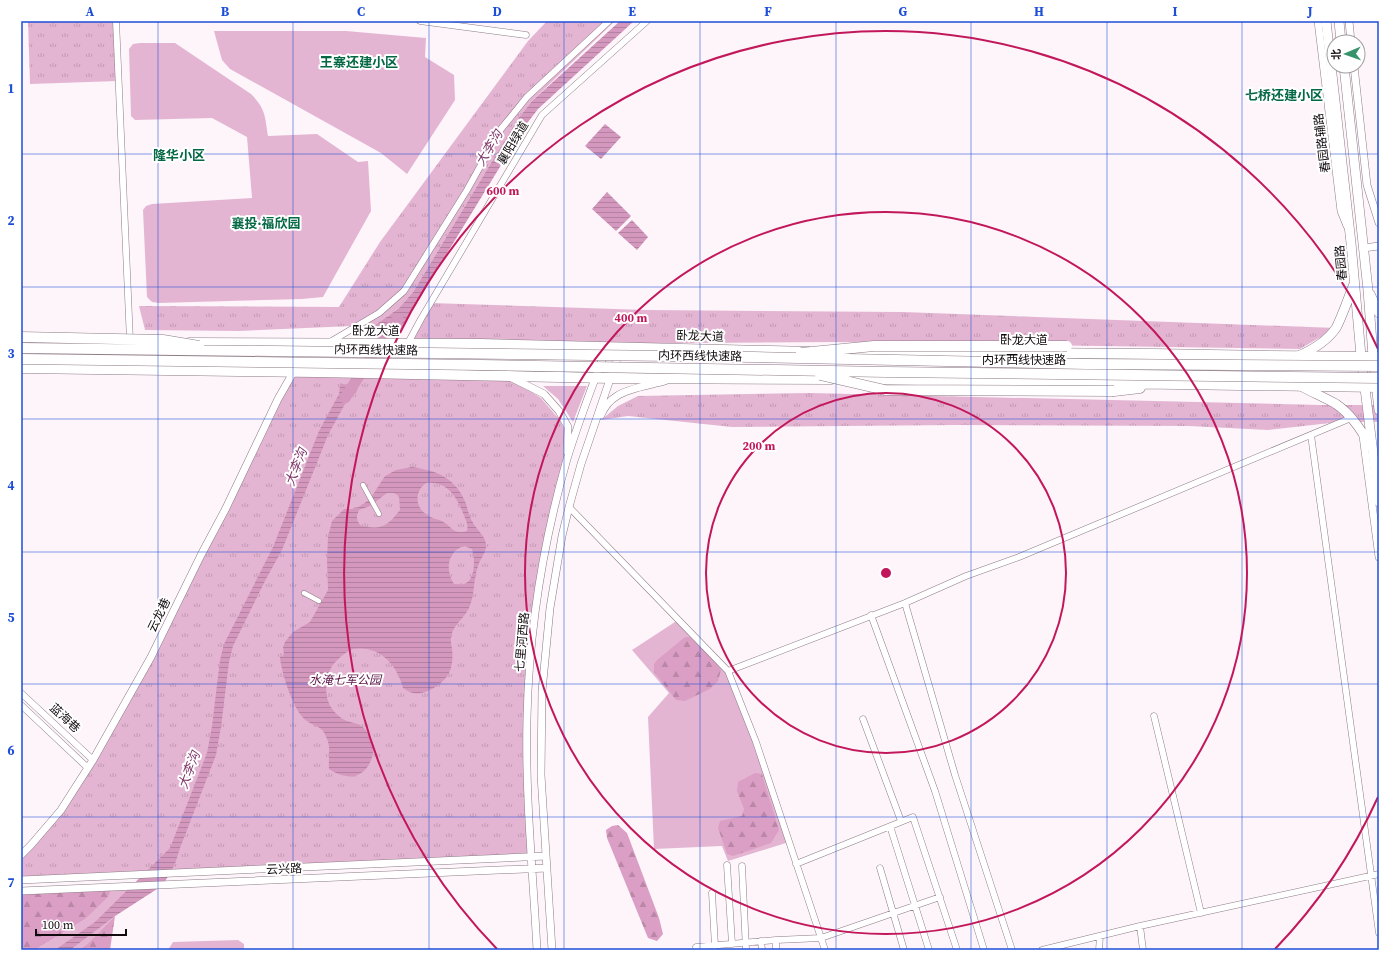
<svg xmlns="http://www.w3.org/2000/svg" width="1400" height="971" font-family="'Source Serif 4','Noto Sans SC',serif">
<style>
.grass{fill:#e4b5d2}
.forest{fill:url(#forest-firs)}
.park{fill:url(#park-tufts)}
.water{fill:url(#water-rules);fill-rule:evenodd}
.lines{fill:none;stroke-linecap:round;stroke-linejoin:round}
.river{stroke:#d497bd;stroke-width:11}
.pedestrian-casing{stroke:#8d7b86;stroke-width:5.5}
.minor-casing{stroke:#8d7b86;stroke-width:7}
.tertiary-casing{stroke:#8d7b86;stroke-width:8}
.primary-casing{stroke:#8d7b86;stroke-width:10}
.trunk-casing{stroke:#8d7b86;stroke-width:11}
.pedestrian{stroke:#fff;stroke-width:4.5}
.minor{stroke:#fff;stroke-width:6}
.tertiary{stroke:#fff;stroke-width:7}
.primary{stroke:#fff;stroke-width:9}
.trunk{stroke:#fff;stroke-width:10}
.trunk-bridge-casing{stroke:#8d7b86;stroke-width:11;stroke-linecap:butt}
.trunk-bridge{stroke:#fff;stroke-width:10}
.grid{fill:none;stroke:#1d4ed8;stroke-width:1;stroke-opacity:0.55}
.ring{fill:none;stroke:#c2185b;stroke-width:2}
.labels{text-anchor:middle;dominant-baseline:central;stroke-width:4;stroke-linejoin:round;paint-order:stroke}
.street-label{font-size:12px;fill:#110a0e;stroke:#fff}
.park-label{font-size:12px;font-style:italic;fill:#5d1649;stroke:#fff}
.neighbourhood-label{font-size:13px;font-weight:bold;fill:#046845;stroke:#fff}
.water-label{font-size:13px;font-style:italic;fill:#7f3668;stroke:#fff}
.centre{fill:#c2185b;stroke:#fff;stroke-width:2}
.ring-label{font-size:12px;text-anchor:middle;font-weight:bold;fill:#c2185b;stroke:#fff;stroke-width:4;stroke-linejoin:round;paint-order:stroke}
.neatline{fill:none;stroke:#1d4ed8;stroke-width:1.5}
.grid-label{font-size:13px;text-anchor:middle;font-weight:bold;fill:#1d4ed8}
</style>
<defs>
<pattern id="forest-firs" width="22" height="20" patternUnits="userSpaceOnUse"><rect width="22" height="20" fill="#db9ec4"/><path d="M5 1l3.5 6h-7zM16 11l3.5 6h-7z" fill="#bb87a7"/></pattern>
<pattern id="park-tufts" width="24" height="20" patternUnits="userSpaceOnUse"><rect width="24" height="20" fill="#e4b5d2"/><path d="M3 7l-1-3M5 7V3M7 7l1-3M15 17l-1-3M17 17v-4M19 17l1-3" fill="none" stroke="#c39ab3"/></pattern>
<pattern id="water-rules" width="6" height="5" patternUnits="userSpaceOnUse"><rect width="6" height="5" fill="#d497bd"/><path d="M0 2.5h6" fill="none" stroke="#b581a1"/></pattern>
</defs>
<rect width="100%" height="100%" fill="#fdf5fa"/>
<path class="grass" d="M214 31H346L426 38 425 57 454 75 455 100 407 174 381 153 230 69 222 60Z
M140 43H175L251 94C266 109 265 117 268 136L317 134 358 162 368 161 371 211 323 297 302 299 159 303 152 302 147 297 143 210 146 206 152 204 252 198 247 137 212 118 135 120 131 116 129 49 133 44Z
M543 386H587L573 422 558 399Z
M678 620 728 671 789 842 728 861 722 846 654 849 648 717 669 693 632 650Z
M163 885 115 916 87 944 78 950H35L84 920 112 887Z
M238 940 244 944V950H168L173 942Z"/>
<path class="forest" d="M685 637H690L716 663 721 670 718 681 710 689 685 701 676 700 654 672V664L657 660Z
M755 773 762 774 779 830 771 843 733 856 727 854 718 828 720 821 742 816 744 809 737 791 738 782Z
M618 825 627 833 659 918 663 934 657 941 648 938 607 838 606 830 612 826Z
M112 887 108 897 84 920 35 950H21V891Z
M115 916 110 950H78L87 944Z"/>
<path class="park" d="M28 21H116L118 81 30 84Z
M547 21H615L532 101 517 120 413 292 399 308 375 325 239 331 145 330 139 306 339 307 380 242 528 41Z
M430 303 646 310 903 312 1336 328 1300 349 834 342 407 345Z
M294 371 506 376 541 398 559 419 566 433 567 459 541 568 527 717 532 856 21 880V855L61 810 151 657Z
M810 393 1320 405H1379V422H1339L1268 430 1189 426 956 425 732 427 628 416 601 420 618 406 638 396Z"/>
<path class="water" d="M620 21H634L538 109 525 126 400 330 376 331 375 325 399 308 413 292 517 120 532 101Z
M605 124 621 137 601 159 585 146Z
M607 192 631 216 616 231 592 209Z
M632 220 648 237 637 250 618 233Z
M340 384 358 385 357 391 345 404 328 435 282 550 266 579 233 646 229 662 221 727 216 755 180 848 175 864 163 885 115 916 70 950H55L95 922 170 848 207 753 212 726 220 660 224 644 273 547 319 431 339 394Z
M412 467C438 471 456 478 466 504 468 510 469 516 472 521 476 530 487 536 486 547 485 555 480 559 478 566 473 580 475 595 469 608 465 617 455 624 452 633 450 637 451 644 452 648 454 669 449 680 430 690 419 695 413 695 403 688 397 664 379 645 353 649 346 651 334 662 331 668 323 685 324 705 340 717 346 722 353 722 360 725 368 730 376 744 373 754 367 778 349 782 329 769 328 759 331 748 327 739 323 726 317 728 307 721 294 713 281 672 280 657L284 656 283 647 285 642 293 632 310 622 328 590 327 560 328 537 332 521 344 509H353V508L359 507 370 499 385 476 396 470ZM426 483C447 481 456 496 463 513 465 519 469 524 467 531 452 535 453 527 442 521 437 519 431 518 427 515 415 507 414 492 426 483ZM387 493H394L399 496 400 510C387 526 383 530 361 526 356 520 356 517 359 510L370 506ZM464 546 472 549C475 559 476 580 464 584 461 585 457 584 454 584 445 571 447 551 464 546Z"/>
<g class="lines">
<path class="river" d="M345 398 389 329 398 319"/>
<g class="pedestrian-casing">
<path id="pedestrian" d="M363 485 379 514
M304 593 319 601"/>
</g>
<g class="minor-casing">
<path id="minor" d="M116 21 130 341
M420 21 526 35
M330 342 379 313 404 291 467 190 501 129 527 97 609 21
M407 345 421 319 542 115 647 21
M1311 435 1379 933
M569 507 728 671 756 742 825 950
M905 603 955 775 1012 950
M871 615 935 791 984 950
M728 671 905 603 966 576 1019 557 1351 418
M21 693 93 760
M21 705 88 768
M1154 716 1201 913
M863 719 901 821
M890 826 929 950
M796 864 913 817 957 950
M727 865 732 944
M742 866 746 950
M880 868 904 950
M712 893 715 946
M1140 926 1143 950
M776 940V950
M761 941 762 950
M697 950 696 947 776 940 821 938 940 897
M1042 950 1140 926 1379 874
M1099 950 1100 936"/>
</g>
<g class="tertiary-casing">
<path id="tertiary" d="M1318 21 1341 211 1347 226
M1349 21 1351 42
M1354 66 1367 185 1379 223
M1363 248 1379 246
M510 377 544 394 559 411 568 427 567 452
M601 415C604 408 610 400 617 396 628 388 651 385 665 381
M1363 436 1379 557
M21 855 31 845 61 810 93 760 151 657 201 555 226 508 278 399 294 371
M21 880 546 856
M21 891 547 868
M537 950C533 873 525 795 527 718 529 630 543 543 567 459 578 423 592 387 605 352
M552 950 541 775 542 691 550 608 562 536 569 507 581 464 619 353"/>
</g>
<g class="primary-casing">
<path id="primary" d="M1326 21 1351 243 1361 356 1379 502
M1339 21 1341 42
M1344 66 1368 290 1373 356 1379 410
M1370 294 1379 313
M1298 356C1312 350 1327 341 1336 328 1342 317 1349 296 1354 284
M1299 385C1311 392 1324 397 1336 404 1351 414 1361 430 1370 445"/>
</g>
<g class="trunk-casing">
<path id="trunk" d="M189 343 481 344 809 352
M849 352 1153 354 1270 356 1379 357
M21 368 316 372 611 378 831 379
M849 379 1379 387
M1114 391 1140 388"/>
</g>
<use href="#pedestrian" class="pedestrian"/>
<use href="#minor" class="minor"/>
<use href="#tertiary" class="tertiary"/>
<use href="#primary" class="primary"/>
<use href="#trunk" class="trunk"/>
<g class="trunk-bridge-casing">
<path id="trunk-bridge" d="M21 337 163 340 199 346
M21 348 754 357 1087 364 1379 366
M801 353 874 346H1067
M21 359 480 365 886 372 1379 378
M820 375 885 390 1114 391"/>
</g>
<use href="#trunk-bridge" class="trunk-bridge"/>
</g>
<path class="grid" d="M158 21V950M293 21V950M429 21V950M564 21V950M700 21V950M836 21V950M971 21V950M1107 21V950M1242 21V950M21 154H1379M21 287H1379M21 419H1379M21 552H1379M21 684H1379M21 817H1379"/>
<g class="ring">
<circle cx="886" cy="573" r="180"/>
<circle cx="886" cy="573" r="361"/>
<path d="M1378 797A541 541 0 0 1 1275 949M497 949A541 541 0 1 1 1378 349"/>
</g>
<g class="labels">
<g class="street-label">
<text transform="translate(513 143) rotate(-59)">襄阳绿道</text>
<text transform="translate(1322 143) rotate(-97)">春园路辅路</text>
<text transform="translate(1341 263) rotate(-95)">春园路</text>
<text x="376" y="331">卧龙大道</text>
<text transform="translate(700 336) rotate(2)">卧龙大道</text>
<text x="1024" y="340">卧龙大道</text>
<text transform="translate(376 350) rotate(1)">内环西线快速路</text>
<text transform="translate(700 356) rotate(1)">内环西线快速路</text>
<text x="1024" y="360">内环西线快速路</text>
<text transform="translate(159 615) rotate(-64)">云龙巷</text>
<text transform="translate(522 642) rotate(-85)">七里河西路</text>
<text transform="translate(65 718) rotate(43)">蓝海巷</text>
<text transform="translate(284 869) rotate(-2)">云兴路</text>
</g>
<g class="park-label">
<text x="345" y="680">水淹七军公园</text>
</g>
<g class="neighbourhood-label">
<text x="359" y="62">王寨还建小区</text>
<text x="1284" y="95">七桥还建小区</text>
<text x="179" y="155">隆华小区</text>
<text x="266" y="223">襄投·福欣园</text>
</g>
<g class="water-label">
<text transform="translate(489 148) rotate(-59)">大李沟</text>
<text transform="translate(296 467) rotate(-69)">大李沟</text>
<text transform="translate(189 770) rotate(-70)">大李沟</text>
</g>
</g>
<circle cx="886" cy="573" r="6" class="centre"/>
<g class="ring-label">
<text x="503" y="195">600 m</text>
<text x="631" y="322">400 m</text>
<text x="759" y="450">200 m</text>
</g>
<rect width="1400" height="971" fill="none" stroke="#ffffff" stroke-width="44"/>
<g transform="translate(1346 54) rotate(268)"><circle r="19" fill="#ffffff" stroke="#a09d9f"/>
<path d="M0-3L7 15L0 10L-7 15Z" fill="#36936a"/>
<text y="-6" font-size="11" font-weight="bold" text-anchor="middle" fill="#110a0e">北</text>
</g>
<path d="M36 929v6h90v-6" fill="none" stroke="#110a0e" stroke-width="2"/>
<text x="42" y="929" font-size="12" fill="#110a0e" stroke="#ffffff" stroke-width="3" paint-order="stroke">100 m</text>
<rect x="22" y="22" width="1356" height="927" class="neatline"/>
<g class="grid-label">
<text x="90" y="16">A</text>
<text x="225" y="16">B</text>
<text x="361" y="16">C</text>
<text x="497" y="16">D</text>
<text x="632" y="16">E</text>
<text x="768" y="16">F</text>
<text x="903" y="16">G</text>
<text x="1039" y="16">H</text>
<text x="1175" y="16">I</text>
<text x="1310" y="16">J</text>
<text x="11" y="93">1</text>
<text x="11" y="225">2</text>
<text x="11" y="358">3</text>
<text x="11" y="490">4</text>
<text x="11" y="622">5</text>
<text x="11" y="755">6</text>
<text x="11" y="887">7</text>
</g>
</svg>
